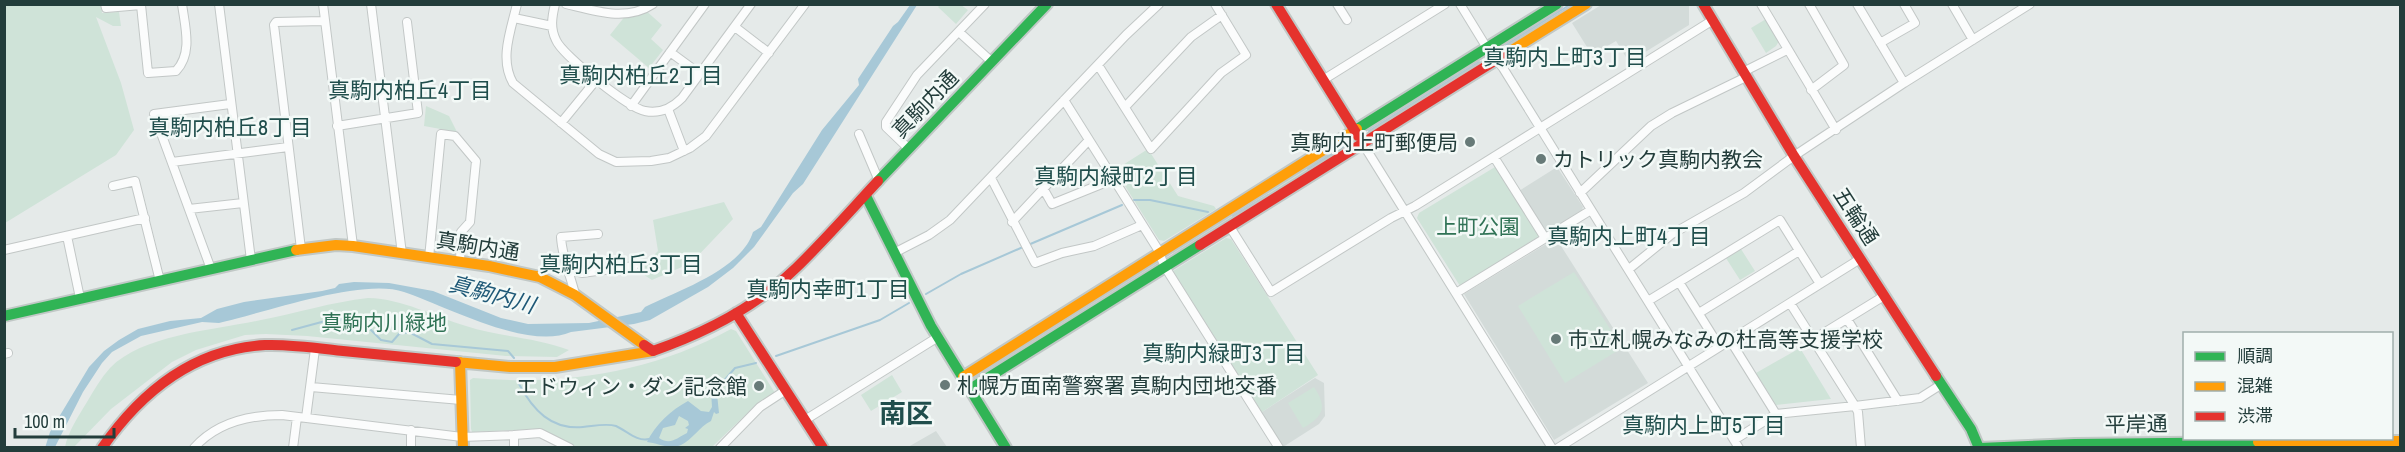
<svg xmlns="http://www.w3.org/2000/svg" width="2405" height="452" font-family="'Archivo Narrow','Noto Sans JP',sans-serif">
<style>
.built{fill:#d3dbd9}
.green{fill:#cfe3d8}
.water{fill:#a7c8d7;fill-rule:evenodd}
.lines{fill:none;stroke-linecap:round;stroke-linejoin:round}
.stream{stroke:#a7c8d7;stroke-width:2}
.street-casing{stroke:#c2c7c6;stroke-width:10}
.fast-casing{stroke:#c1c8c6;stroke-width:14}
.slow-casing{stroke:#c1c8c6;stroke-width:14}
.jam-casing{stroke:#c1c8c6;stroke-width:14}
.street{stroke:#fbfcfc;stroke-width:8}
.fast{stroke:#30b455;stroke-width:10}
.slow{stroke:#ff9f0a;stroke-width:10}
.jam{stroke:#e5322d;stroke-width:10}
.poi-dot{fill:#677a78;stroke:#f3f9f7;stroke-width:2}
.labels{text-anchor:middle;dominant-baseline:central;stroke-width:5;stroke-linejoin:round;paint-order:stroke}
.street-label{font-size:21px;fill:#233d3b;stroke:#f3f9f7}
.poi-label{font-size:21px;fill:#233d3b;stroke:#f3f9f7;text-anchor:start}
.park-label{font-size:21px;fill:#2f7255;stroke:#f3f9f7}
.neighbourhood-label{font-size:22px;fill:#204e4c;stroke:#f3f9f7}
.water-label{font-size:22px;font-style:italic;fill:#1f5977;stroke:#f3f9f7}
.district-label{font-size:27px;font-weight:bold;fill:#204e4c;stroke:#f3f9f7}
</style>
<rect width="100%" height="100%" fill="#e5eae9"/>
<path class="built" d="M1601 5H1689V25L1629 62 1616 41 1592 55 1572 23Z
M1557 167 1583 207 1582 210 1547 232 1544 231 1519 191Z
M1556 238 1648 383 1554 440 1464 294Z
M1315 378 1324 383 1325 416 1319 424 1283 447 1262 412Z
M936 431 947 447H908Z"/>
<path class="green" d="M5 4 101 5 102 13 119 12 121 26H113L96 17 121 83 134 130 116 155 5 223Z
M940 5H961L968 10 956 24 938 7Z
M644 9 662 25 651 39 663 50 649 68 610 35 626 15Z
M1766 19 1779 41 1776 46 1766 53 1751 28Z
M1475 60 1482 63 1371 134 1368 129 1374 123Z
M426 106 449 116 457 132 424 126Z
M1345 141 1350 148 1176 257 1171 250Z
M1148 149 1178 196 1214 206 1216 209 1164 241 1159 240 1115 170Z
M1495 167 1498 168 1539 233 1538 237 1460 286 1417 218 1419 213Z
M724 202 733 219 691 263 652 280 641 273V261H648L658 251 653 220Z
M1226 238 1231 239 1318 375 1262 412 1173 271Z
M1739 246 1755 271 1740 280 1724 255Z
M1157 260 1160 263 1159 267 977 378 975 374Z
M1574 272 1622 348 1565 383 1518 306Z
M368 298C404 299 432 316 466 326 499 337 536 337 569 350L557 357 506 356 307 336 266 334 245 335 196 350 172 362 111 409 74 447H65C68 432 79 415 87 402 94 390 101 378 110 368 143 334 216 330 261 320 297 313 332 302 368 298Z
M731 329 736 331 775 393 757 404 712 447 579 448 540 429 472 432 471 429 470 380 473 378C562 386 651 373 731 329Z
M1800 348 1831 399 1776 405 1756 373Z
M892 375 902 392 871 411 861 395Z
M1314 387C1328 408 1323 416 1303 428L1288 403Z"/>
<path class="water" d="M910 5H917L803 184 793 193 754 247 733 268 708 287 650 320 634 324 571 332C528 351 446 306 404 292 363 277 264 313 219 323L202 322 141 336 112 352 102 363 83 392 55 447 45 448 50 432 89 367 104 351 119 340 138 329 170 321 201 318 217 309 244 302 322 291 335 288 339 284 354 282 389 283 433 291 501 318 528 324 589 323 641 312 645 307C679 290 741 270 753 232L761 227 822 130 859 85 858 79 893 26 898 22Z
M711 391 717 394 719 413 716 414 714 412 711 421C699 427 692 440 681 445 671 450 657 443 647 442 655 425 671 410 688 401L701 411 709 412 712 407ZM679 416 688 421 689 425 685 428 688 429 687 433C678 437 671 446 659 438L663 428 675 425Z"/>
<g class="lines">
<path class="stream" d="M1506 45 1571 4
M1369 131 1479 62
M1308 169 1353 141
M1134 200H1150L1208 212
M1233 216 1268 195
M1028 245 1122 205
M926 294 961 274 1023 247
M292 330 329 320 338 321 344 318 354 319 370 329 381 340 392 342 399 334 409 332 432 344 508 351 514 358
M776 356 880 320 909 303
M519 384C533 410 551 430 583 427 594 426 606 423 616 426 627 431 637 442 649 439
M712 392 722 383 735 368 756 363"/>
<g class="street-casing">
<path id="street" d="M105 4 106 8 141 5 148 73 176 71C193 53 185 27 182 4
M219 4 251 260
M323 4 353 246
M371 4 402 254
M517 4C511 30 499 59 513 83L599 154 616 162 651 161 669 158 690 148 706 136 805 4
M555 4C552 17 550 28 556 40 562 55 630 109 645 111 659 114 672 108 682 98L751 4
M566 4C595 11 626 22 653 4
M1337 4 1347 20
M1460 4 1487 48 1503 68 1739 448
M1761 4 1836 130
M1809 4 1844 65 1811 90
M1857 4 1904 83
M1952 4 1973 40
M514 18 552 26
M735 27 769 53
M959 32 992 62
M1880 43 1915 23 1904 4
M670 52 700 74
M1098 65 1151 149 1221 73 1246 55 1215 4
M1743 72 1787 50
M1323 80 1445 4
M1064 100 1157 248 1165 267 1279 448
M631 106 705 4
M1125 107 1191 37 1222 15
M668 109 684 151
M561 123 597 79
M337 126 418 113 407 22
M859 134 879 181
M1363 144 1552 448
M909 149 886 127V122L917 75 985 4
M1494 157 1545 238
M172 162 288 147
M991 178 1035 263 1062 253 1094 246 1142 225
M113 186 135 181 160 281
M1043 188 1052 204 1114 179
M1580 193 1651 126 1672 113 1746 77
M189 209 243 203
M1012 222 1089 140
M1230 227 1271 292 1391 218 1415 206 1713 20
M67 236 80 298
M301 249 274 25 276 22 324 21
M4 250 145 218
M894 253 929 235 950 220 1126 35 1159 4
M429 258 441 134 455 136 476 161 470 222 461 232 460 262
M211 269 154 114 230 104
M1629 269 1672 234 1744 193 1794 156 1904 83 2030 4
M569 270 582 273 634 266
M1679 282 1719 346
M1456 293 1591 210
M575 294C570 274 562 257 561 237L598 234
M1648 301 1780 220 1820 284
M1790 303 1855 406 1920 398 1942 384
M1699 313 1799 251
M1847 319 1898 401
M1814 339 1884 296
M1730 340 1776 414
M4 354 8 353
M311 387 461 400
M306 418 315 349
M805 420 938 337
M411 430V448
M514 435 540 433 570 448
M1734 440 1776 414 1855 406 1858 412 1861 448
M194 448C216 423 250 415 282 415L462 437 514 435V448
M293 448 297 417
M720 448 760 407 786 390
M1558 448 1860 259"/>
</g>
<g class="fast-casing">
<path id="fast" d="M1357 129 1557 4
M878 181 1047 4
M866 196 931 326 1006 448
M4 316 296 250
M1936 376 1971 429 1979 448
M970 389 1200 245
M1980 448 2075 444 2258 442"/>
</g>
<g class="slow-casing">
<path id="slow" d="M1512 50 1586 4
M296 250 336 245 353 246 489 266 540 277 575 295 644 345
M456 362 510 367H555L653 351
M460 362 463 448
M963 377 1357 129
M2258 442 2400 441"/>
</g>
<g class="jam-casing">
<path id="jam" d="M1276 4 1358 136
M1703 4 1794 156 1936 376
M1200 245 1512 50
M736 313 823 448
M644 345 653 351C705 333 756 307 796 268 824 241 851 210 878 181
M102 448C141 392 194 349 265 345 291 344 317 348 343 351 381 355 418 358 456 362"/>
</g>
<use href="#street" class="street"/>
<use href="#fast" class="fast"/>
<use href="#slow" class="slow"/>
<use href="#jam" class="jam"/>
</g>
<g class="poi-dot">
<circle cx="1470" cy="142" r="6"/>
<circle cx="1541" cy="159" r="6"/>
<circle cx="1556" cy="339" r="6"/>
<circle cx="945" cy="385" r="6"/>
<circle cx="759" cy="386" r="6"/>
</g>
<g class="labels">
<g class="street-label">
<text transform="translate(925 104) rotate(-46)">真駒内通</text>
<text transform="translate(1856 216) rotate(57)">五輪通</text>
<text transform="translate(478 246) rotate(9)">真駒内通</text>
<text transform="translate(2136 424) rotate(-1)">平岸通</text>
</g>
<g class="poi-label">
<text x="1458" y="142" text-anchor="end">真駒内上町郵便局</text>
<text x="1553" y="159">カトリック真駒内教会</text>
<text x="1568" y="339">市立札幌みなみの杜高等支援学校</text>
<text x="957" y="385">札幌方面南警察署 真駒内団地交番</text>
<text x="747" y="386" text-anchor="end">エドウィン・ダン記念館</text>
</g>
<g class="park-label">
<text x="1478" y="226">上町公園</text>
<text x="384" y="322">真駒内川緑地</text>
</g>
<g class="neighbourhood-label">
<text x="1565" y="57">真駒内上町3丁目</text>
<text x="641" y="75">真駒内柏丘2丁目</text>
<text x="410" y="90">真駒内柏丘4丁目</text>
<text x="230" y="127">真駒内柏丘8丁目</text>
<text x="1116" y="176">真駒内緑町2丁目</text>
<text x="1629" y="236">真駒内上町4丁目</text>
<text x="621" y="264">真駒内柏丘3丁目</text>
<text x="828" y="289">真駒内幸町1丁目</text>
<text x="1224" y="353">真駒内緑町3丁目</text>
<text x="1704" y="425">真駒内上町5丁目</text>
</g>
<g class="water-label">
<text transform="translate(492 294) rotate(15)">真駒内川</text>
</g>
<g class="district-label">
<text x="906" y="413">南区</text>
</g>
</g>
<rect width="2405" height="452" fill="none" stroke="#233d3b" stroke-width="12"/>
<rect x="2183" y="332" width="210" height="108" fill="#f3f9f7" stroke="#a0aeac" stroke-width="1.5"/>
<rect x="2195" y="352" width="30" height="9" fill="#30b455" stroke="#a0aeac" stroke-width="1.5"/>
<text x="2237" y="362" font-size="18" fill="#233d3b">順調</text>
<rect x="2195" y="382" width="30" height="9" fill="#ff9f0a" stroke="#a0aeac" stroke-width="1.5"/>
<text x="2237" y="392" font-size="18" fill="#233d3b">混雑</text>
<rect x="2195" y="412" width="30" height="9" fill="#e5322d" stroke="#a0aeac" stroke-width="1.5"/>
<text x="2237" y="422" font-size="18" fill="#233d3b">渋滞</text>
<path d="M15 428v9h99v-9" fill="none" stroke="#233d3b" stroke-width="3"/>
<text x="24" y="428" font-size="18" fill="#233d3b" stroke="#f3f9f7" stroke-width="4.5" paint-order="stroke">100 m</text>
</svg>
